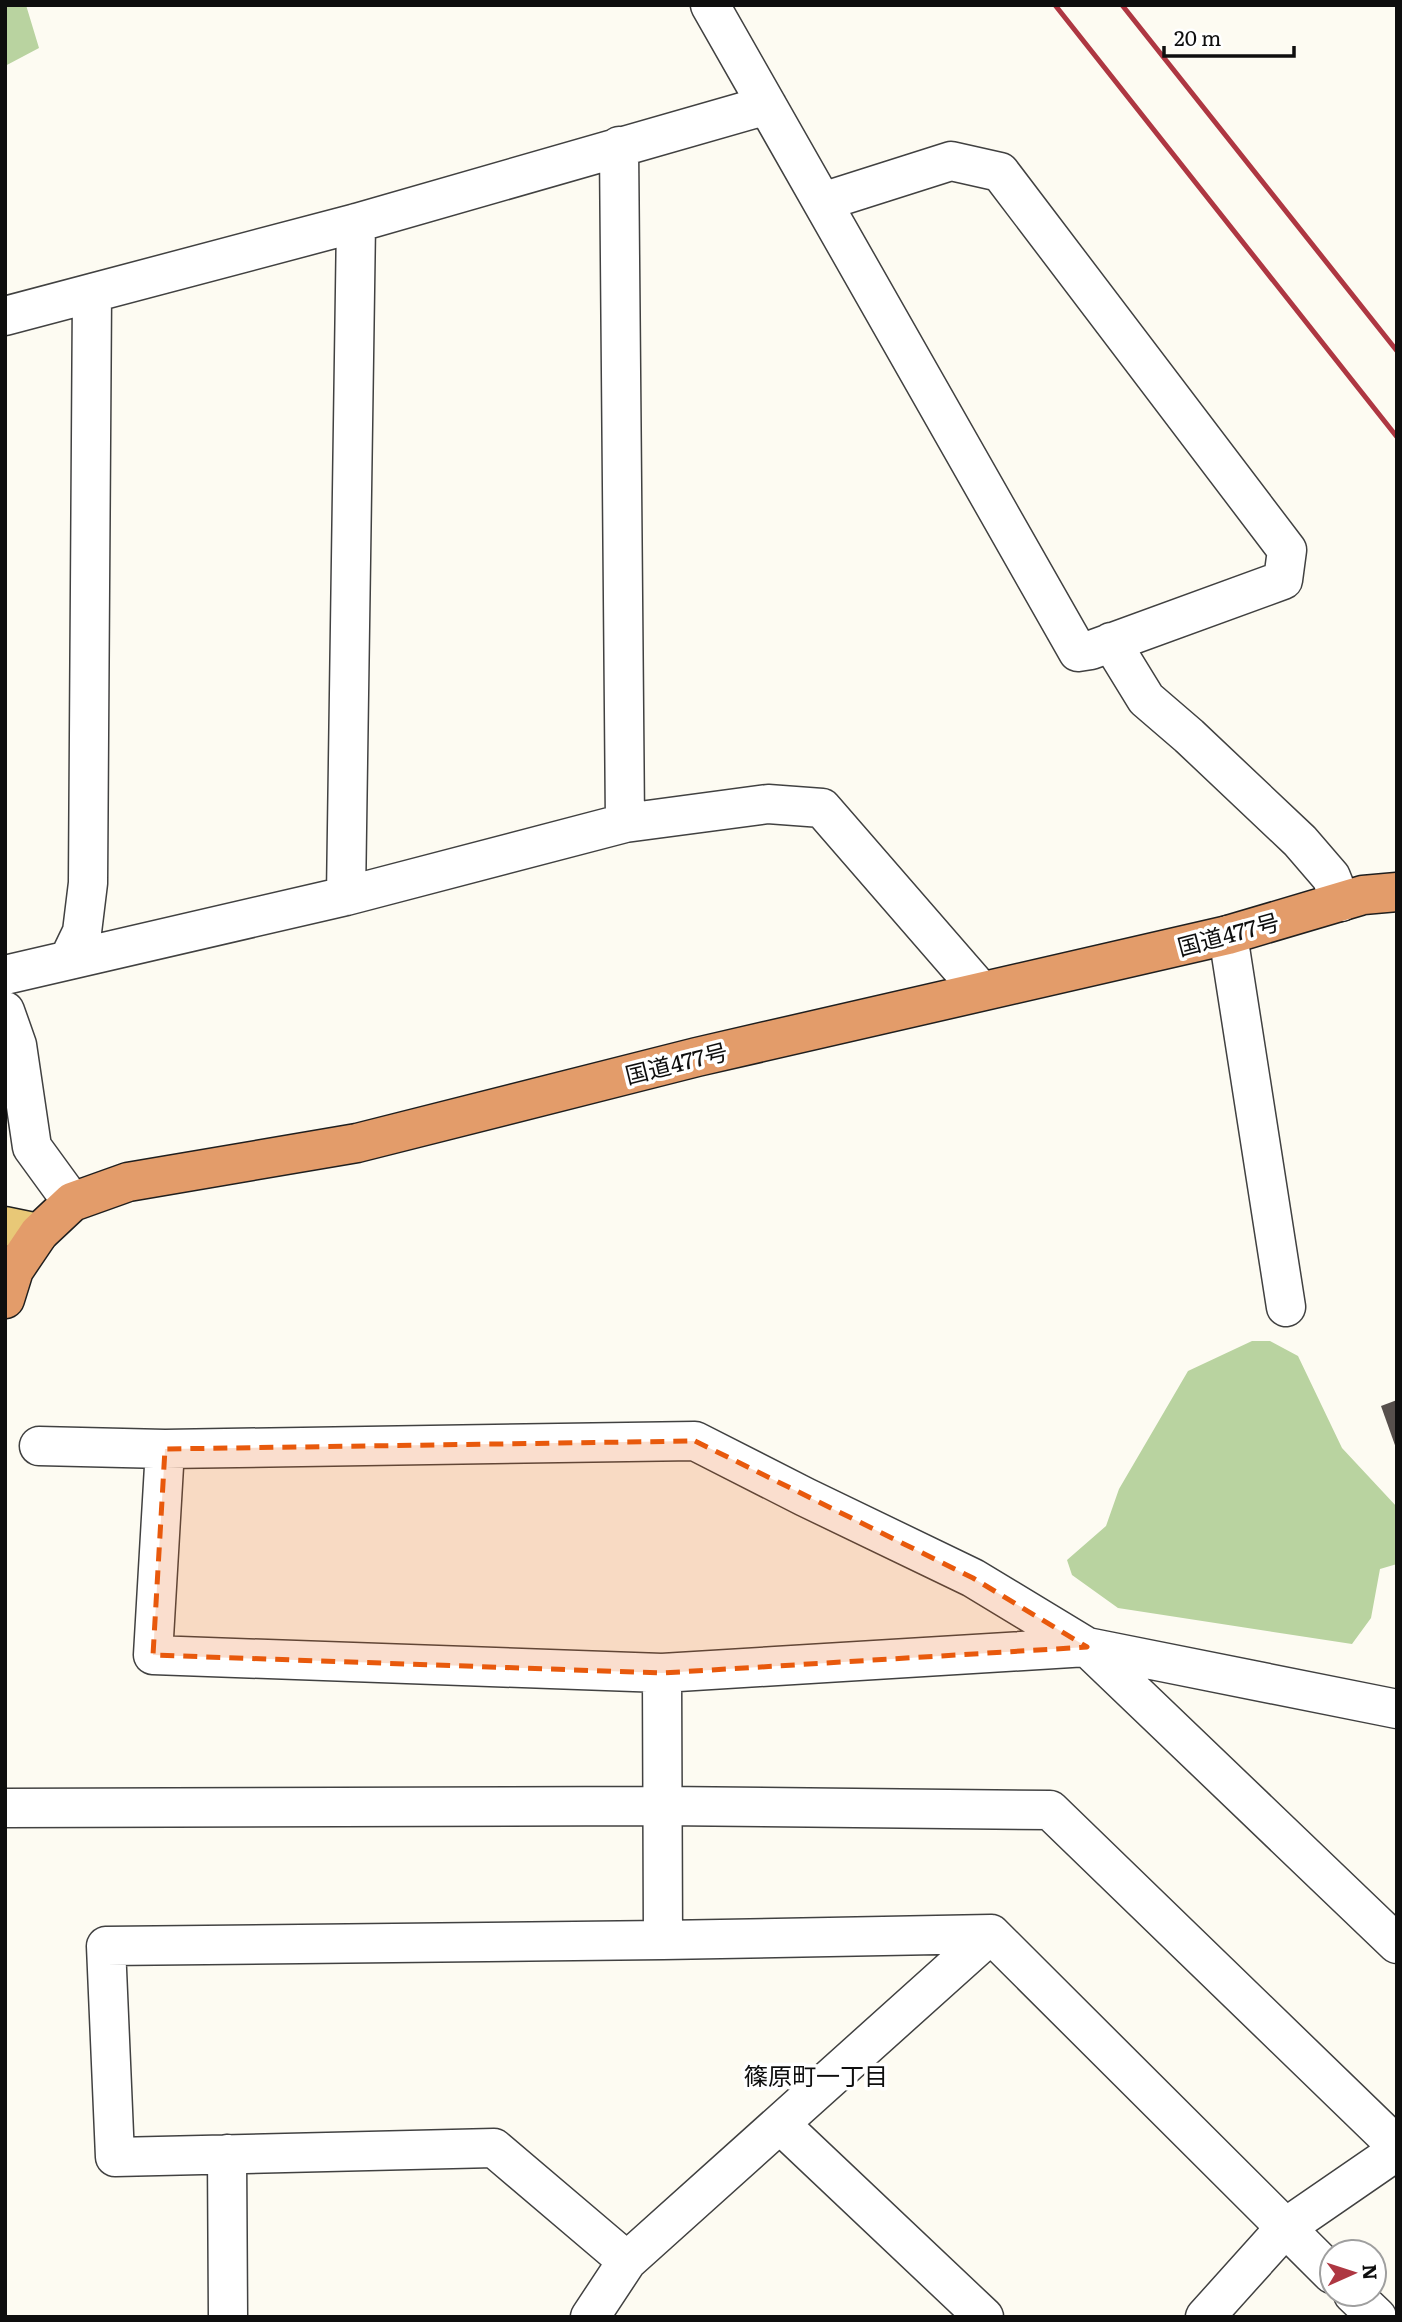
<svg xmlns="http://www.w3.org/2000/svg" width="1402" height="2322" font-family="Literata,'Noto Sans JP',serif">
<style>
.forest{fill:#b9d3a0}
.building{fill:#564f4c}
.lines{fill:none;stroke-linecap:round;stroke-linejoin:round}
.minor-casing{stroke:#414141;stroke-width:41}
.major-casing{stroke:#1f1f1f;stroke-width:41}
.highway-casing{stroke:#1f1f1f;stroke-width:41}
.minor{stroke:#fff;stroke-width:38}
.major{stroke:#e8c877;stroke-width:38}
.highway{stroke:#e39c6a;stroke-width:38}
.rail{stroke:#ae3742;stroke-width:5}
.marked{fill:#e8590c;fill-opacity:0.2;stroke:#e8590c;stroke-width:5;stroke-dasharray:14 9;stroke-linejoin:round}
.labels{text-anchor:middle;dominant-baseline:central;stroke-width:7;stroke-linejoin:round;paint-order:stroke}
.street-label{font-size:23px;fill:#0e0e0e;stroke:#fff}
.neighbourhood-label{font-size:24px;fill:#0e0e0e;stroke:#fff}
</style>
<rect width="100%" height="100%" fill="#fdfbf2"/>
<path class="forest" d="M5 5H26L39 48 5 66Z
M1252 1341H1270L1298 1356 1342 1448 1397 1507V1564L1380 1569 1371 1618 1352 1644 1118 1608 1072 1575 1067 1560 1106 1526 1119 1489 1188 1371Z"/>
<path class="building" d="M1397 1400V1448H1396L1381 1406Z"/>
<g class="lines">
<g class="minor-casing">
<path id="minor" d="M710 5 1078 652 1091 650 1283 580 1287 550 1000 172 951 161 822 202
M619 146 625 823
M5 316 356 223 767 105
M1111 642 1146 699 1189 736 1300 841 1331 877 1341 902
M346 896 356 223
M1228 935 1286 1307
M69 959 82 932 88 883 92 293
M5 975 346 896 625 823 768 804 822 808 980 990
M5 1011 17 1045 32 1147 72 1202
M39 1446 165 1449 695 1441 805 1497 973 1578 1087 1647 1397 1944
M165 1449 153 1655 662 1673 1087 1647 1397 1709
M662 1673 663 1940
M5 1808 663 1806 1050 1810 1397 2146
M780 2124 984 2317
M227 2154 228 2317
M627 2261 494 2148 115 2157 106 1946 663 1940 991 1934 1332 2274
M1353 2294 1377 2317
M590 2317 627 2261 991 1934
M1205 2317 1285 2228 1397 2151"/>
</g>
<g class="major-casing">
<path id="major" d="M5 1226 39 1233"/>
</g>
<g class="highway-casing">
<path id="highway" d="M5 1299 14 1270 39 1233 72 1202 128 1182 357 1143 697 1057 1228 935 1363 895 1397 892"/>
</g>
<use href="#minor" class="minor"/>
<use href="#major" class="major"/>
<use href="#highway" class="highway"/>
<path class="rail" d="M1055 5 1397 437
M1122 5 1397 351"/>
</g>
<path class="marked" d="M695 1441 973 1578 1087 1647 662 1673 153 1655 165 1449Z"/>
<g class="labels">
<g class="street-label">
<text transform="translate(1228 933) rotate(-15)">国道477号</text>
<text transform="translate(676 1062) rotate(-14)">国道477号</text>
</g>
<g class="neighbourhood-label">
<text x="816" y="2074">篠原町一丁目</text>
</g>
</g>
<rect width="1402" height="2322" fill="none" stroke="#0e0e0e" stroke-width="14"/>
<g transform="translate(1353 2273) rotate(87)"><circle r="33" fill="#ffffff" stroke="#9f9f9f" stroke-width="2"/>
<path d="M0-5L12 26L0 18L-12 26Z" fill="#ae3742"/>
<text y="-10" font-size="19" font-weight="bold" text-anchor="middle" fill="#0e0e0e">N</text>
</g>
<path d="M1164 46v10h130v-10" fill="none" stroke="#0e0e0e" stroke-width="3.5"/>
<text x="1174" y="46" font-size="21" fill="#0e0e0e" stroke="#ffffff" stroke-width="5" paint-order="stroke">20 m</text>
</svg>
